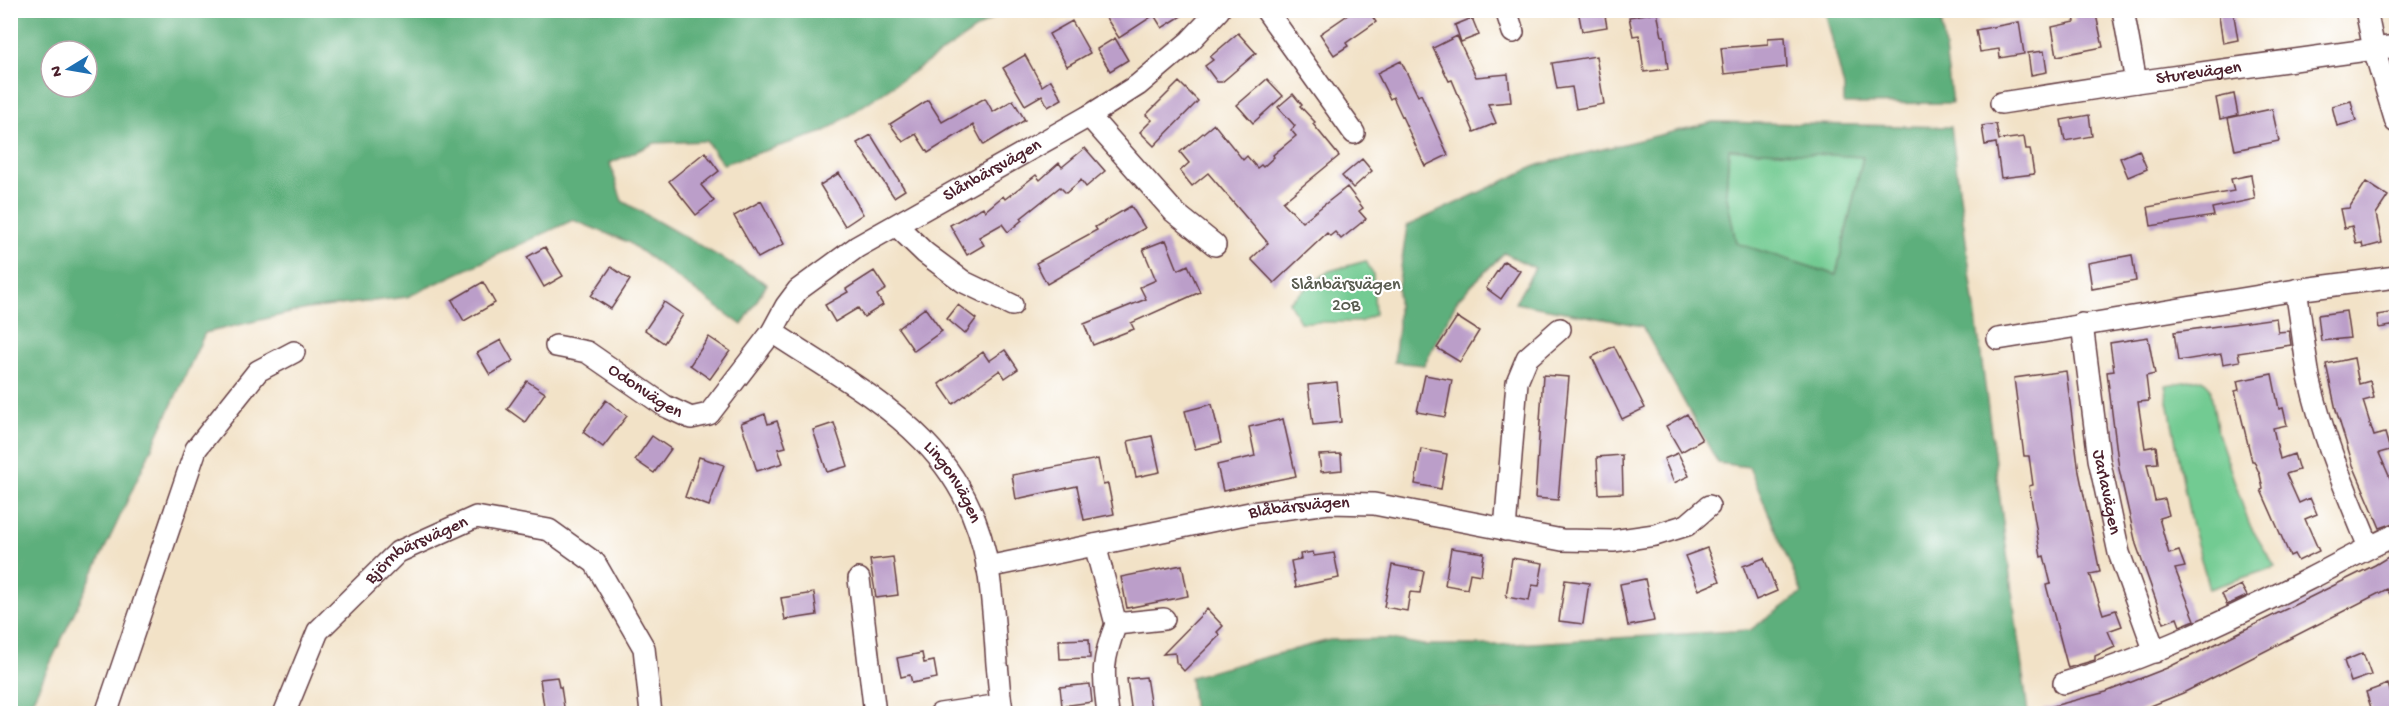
<svg xmlns="http://www.w3.org/2000/svg" width="2407" height="724" font-family="'Gochi Hand',sans-serif">
<style>
.green{fill:#72cb92;stroke:#5e755e;stroke-width:1.5}
.forest{fill:#5daf7c;stroke:#546754;stroke-width:1.5;fill-rule:evenodd}
.building{fill:#bb9ec9}
.lines{fill:none;stroke-linecap:round;stroke-linejoin:round}
.street-casing{stroke:#633c42;stroke-width:24}
.street{stroke:#fff;stroke-width:21}
.labels{text-anchor:middle;dominant-baseline:central;stroke-width:4.5;stroke-linejoin:round;paint-order:stroke}
.street-label{font-size:18px;fill:#4a1f2b;stroke:#fff}
.park-label{font-size:18px;fill:#585b4f;stroke:#fff}
</style>
<rect width="100%" height="100%" fill="#fff"/>
<filter id="ink" filterUnits="userSpaceOnUse"><feTurbulence type="fractalNoise" baseFrequency=".0167" numOctaves="2"/><feDisplacementMap in="SourceGraphic" scale="12" xChannelSelector="R" yChannelSelector="G"/><feConvolveMatrix kernelMatrix="1 2 1 2 8 2 1 2 1" color-interpolation-filters="sRGB"/></filter>
<filter id="wash" filterUnits="userSpaceOnUse"><feTurbulence type="fractalNoise" baseFrequency=".008" numOctaves="4" result="noise"/><feDisplacementMap in="SourceGraphic" scale="24" xChannelSelector="R" yChannelSelector="G"/><feGaussianBlur stdDeviation="1.35" result="paint"/><feColorMatrix in="noise" values="0 0 0 0 0 0 0 0 0 0 0 0 0 0 0 0 0 1.4 0 .05"/><feComposite in="paint" operator="in"/></filter>
<g filter="url(#wash)">
<rect width="100%" height="100%" fill="#f2e2c7"/>
<path class="green" d="M1729 149 1863 156 1836 275 1736 243 1726 192Z
M1366 261 1373 274 1375 314 1360 322H1300L1289 302 1329 271Z
M2202 379 2210 387 2218 433 2249 524 2275 567 2209 589 2190 518 2165 385Z"/>
<path class="forest" d="M10 11 11 10 1003 11 824 132 723 164 706 141 655 143 610 163 622 201 767 284 742 325 628 242 573 220 407 297 307 309 205 333 116 525 26 714 10 713ZM51 51H87V87H51Z
M1825 11H1940L1952 103 1844 104V87Z
M1713 122 1951 127 2028 713H1194L1190 677 1330 640 1391 639 1423 645H1499L1750 630 1802 593 1749 467 1718 463 1642 326 1515 303 1535 268 1504 253 1458 299 1424 365 1394 362 1398 327V288L1407 226 1538 165ZM1729 149 1863 157 1836 275 1736 243 1726 192Z"/>
<g id="blocks">
<path class="building" d="M1101 10H1191L1162 28 1154 15 1119 38Z
M1355 10H1368L1376 22 1346 43 1348 46 1334 55 1320 34Z
M1578 10H1604L1607 27 1582 31Z
M2073 10H2095L2103 47 2057 56 2052 27 2075 22Z
M2218 10H2233L2238 40 2223 43Z
M1657 12 1662 36H1664L1668 69 1644 72 1639 35 1633 36 1629 17Z
M1472 18 1479 35 1461 42 1455 25Z
M1072 21 1090 53 1067 66 1049 34Z
M2019 22 2024 54 2000 58 1999 49 1980 52 1976 30Z
M1238 33 1256 53 1228 77 1222 82H1217L1205 66 1213 60 1210 57Z
M1457 36 1476 77 1508 74 1511 102 1488 104 1496 123 1474 132 1452 80 1449 81 1433 48Z
M1785 37 1787 67 1724 74 1721 48 1768 44V38Z
M1115 38 1128 60 1110 71 1097 49Z
M2044 51 2047 72 2031 75 2028 53Z
M1025 55 1042 86 1051 80 1062 99 1048 107 1042 95 1025 105 1003 68Z
M1596 56 1604 104 1576 109 1572 87 1557 89 1552 63Z
M1401 61 1418 96 1421 94 1448 155 1425 166 1393 97 1390 99 1377 73Z
M1267 79 1283 96 1253 123 1237 105Z
M1179 82 1198 101 1154 146 1140 132 1152 120 1146 115Z
M1293 94 1302 105 1300 106 1315 122 1313 124 1339 156 1283 202 1302 222 1347 187 1363 208 1359 211 1366 219 1341 239 1335 232 1330 236 1327 233 1274 283 1251 259 1268 243 1208 173 1192 186 1180 171 1189 163 1180 152 1214 124 1243 160 1247 156 1257 168 1261 165 1263 167 1274 157 1273 155 1296 136 1291 130 1295 126 1278 107Z
M2234 94 2238 115 2220 119 2216 98Z
M985 98 993 112 1013 100 1025 120 984 145 973 125 928 153 916 134 903 142 890 124 928 100 942 122Z
M2351 101 2356 121 2337 126 2332 106Z
M2272 109 2279 141 2235 150 2228 118Z
M2089 115 2092 136 2065 141 2061 120Z
M1996 124 1999 140 2024 137 2026 149H2030L2034 174 2001 178 1996 143 1985 145 1982 126Z
M871 135 905 190 894 197 857 143Z
M1085 148 1105 171 1086 187 1081 180 1066 193 1060 187 1021 218 1022 220 1008 232 1002 224 979 237 984 245 967 255 950 225 983 207 985 211 1003 196 1005 199 1036 175 1040 180 1059 163 1062 167Z
M2139 150 2147 169 2128 177 2120 158Z
M705 152 719 171 701 185 714 201 696 215 669 181Z
M1362 159 1372 171 1353 188 1342 176Z
M839 173 863 214 845 226 820 185Z
M2251 175 2255 199 2212 208 2214 216 2151 226 2148 207 2234 191 2231 179Z
M2366 182 2388 196 2376 214 2382 243 2363 248 2362 243 2356 244 2352 226 2344 228 2340 209 2349 208Z
M761 201 784 244 758 258 734 216Z
M1131 206 1145 228 1047 284 1036 263 1097 230 1095 227Z
M1166 240 1178 270 1188 265 1200 292 1131 323 1134 329 1093 345 1084 324 1146 299 1140 287 1156 280 1143 249Z
M545 247 563 276 544 287 527 257Z
M2132 255 2136 281 2092 289 2088 263Z
M1504 261 1520 271 1501 299 1486 288Z
M611 267 630 280 611 309 591 296Z
M874 271 886 289 877 295 883 305 864 317 858 308 835 322 825 305 848 292 846 289Z
M483 282 495 303 464 321 452 300Z
M664 302 683 315 664 343 645 330Z
M958 305 976 319 965 334 947 319Z
M925 308 942 331 914 351 898 328Z
M2346 311 2350 338 2321 341 2318 315Z
M2397 312V325L2379 328 2377 315Z
M1457 317 1479 331 1460 362 1437 348Z
M2276 318 2278 332 2289 331 2291 345 2238 353 2240 361 2223 364 2221 354 2178 361 2174 332Z
M709 337 730 351 710 379 690 365Z
M2148 337 2155 374 2146 376 2149 401 2138 402 2145 448 2156 446 2158 463 2147 464 2155 501 2165 499 2169 515 2159 518 2169 554 2179 551 2185 567 2175 569 2195 620 2180 626 2177 618 2164 623 2136 544 2119 469 2107 372 2114 371 2110 343Z
M501 340 513 361 490 375 477 353Z
M1614 346 1645 408 1622 419 1592 357Z
M1005 350 1018 369 1005 378 1000 370 953 404 939 384 983 352 989 361Z
M2354 358 2359 384 2370 381 2374 398 2363 401 2374 436 2385 433 2390 450 2379 453 2397 494V522L2380 528 2353 465 2336 410 2326 364Z
M2066 371 2079 472 2100 572 2090 574 2103 614 2116 610 2122 626 2108 631 2115 647 2095 656V660L2068 668 2046 585 2051 584 2044 556 2041 557 2029 486 2033 485 2029 456H2024L2014 378Z
M2272 374 2279 409 2283 408 2287 425 2273 428 2280 459 2294 454 2299 470 2286 474 2299 503 2310 498 2317 514 2305 519 2319 551 2298 561 2294 554 2290 556 2261 490 2263 489 2260 475 2254 461H2252L2235 391 2239 390 2237 381Z
M1425 375 1452 380 1445 417 1417 412Z
M1543 375 1569 377 1558 500 1535 498Z
M527 381 545 393 525 422 507 409Z
M1337 382 1341 422 1313 425 1308 385Z
M606 400 627 416 603 447 583 432Z
M1212 404 1221 443 1195 449 1185 411Z
M765 414 768 424 777 421 786 447 778 449 783 463 757 471 741 423Z
M1687 414 1702 440 1681 452 1666 426Z
M1283 419 1296 476 1223 491 1217 465 1255 456 1249 427Z
M834 423 848 466 827 472 813 430Z
M652 436 671 449 654 473 635 460Z
M1152 436 1160 472 1136 477 1128 441Z
M1421 449 1447 454 1441 489 1415 484Z
M1678 453 1689 476 1674 483 1664 459Z
M1341 454 1342 470 1321 472 1319 455Z
M1622 455 1623 493 1599 494 1597 457Z
M699 457 724 465 709 506 685 497Z
M1098 459 1103 485 1108 484 1114 514 1084 520 1077 486 1016 499 1012 475Z
M1451 548 1484 553 1481 575 1470 573 1467 589 1445 585Z
M1707 548 1720 581 1699 590 1685 556Z
M2397 549V608L2387 589 2183 693 2131 714H2043L2042 709 2106 692 2167 668 2375 565 2393 554 2391 551Z
M1313 552 1314 556 1334 553 1339 578 1296 587 1291 561 1301 559 1300 554Z
M893 557 898 595 876 598 870 560Z
M1512 558 1543 563 1539 586 1532 585 1529 601 1506 597Z
M1764 558 1777 591 1756 600 1743 566Z
M1182 565 1188 596 1127 608 1121 577Z
M1392 565 1424 571 1420 593 1410 592 1407 611 1384 607Z
M1645 579 1654 621 1628 626 1620 584Z
M1565 580 1589 583 1583 624 1559 621Z
M2241 585 2247 596 2227 605 2222 594Z
M814 593 817 615 785 620 781 598Z
M1207 609 1223 626 1217 632 1220 635 1184 671 1176 662 1175 653 1163 654Z
M1089 639 1090 658 1060 659 1059 640Z
M922 653 924 663 934 661 937 678 912 683 910 675 901 677 897 658Z
M2363 653 2371 675 2351 682 2344 661Z
M557 677 559 687H561L565 714H545L540 679Z
M1146 677 1152 714H1132L1127 679Z
M1090 684 1092 702 1062 706 1060 687Z
M2388 684 2397 714H2373L2366 692Z"/>
</g>
</g>
<g filter="url(#ink)">
<use href="#blocks" fill-opacity="0" stroke="#633c42" stroke-width="1.5"/>
<g class="lines">
<g class="street-casing">
<g id="street">
<path d="M1266 10 1354 133"/>
<path d="M1506 10 1513 32"/>
<path d="M2123 10 2136 82"/>
<path d="M2366 10 2374 49 2396 122"/>
<path id="s1" d="M2001 103 2136 82 2396 46"/>
<path d="M1089 116 1174 212 1215 245"/>
<path d="M897 226 925 253 964 282 1012 305"/>
<path d="M2296 290C2301 319 2304 348 2309 377 2322 436 2346 491 2369 547"/>
<path id="s2" d="M2082 324 2099 459 2119 553 2155 652"/>
<path id="s3" d="M772 332C869 396 967 441 988 569 993 600 995 632 997 664 999 680 999 698 1003 714"/>
<path d="M1998 339 2296 290 2396 277"/>
<path id="s4" d="M556 346 587 352 665 406 691 418 709 414 772 332 786 306 798 290 857 247 1089 116 1138 85 1190 41 1219 10"/>
<path d="M1505 530 1517 382 1527 358 1560 329"/>
<path d="M1095 545 1116 624"/>
<path id="s5" d="M987 567 1250 513 1329 503 1374 504 1562 540 1613 541 1655 535 1687 525 1709 506"/>
<path d="M859 579 875 714"/>
<path d="M2064 683C2149 658 2228 620 2307 580 2337 565 2366 548 2396 535"/>
<path d="M106 714 196 449 258 371 294 352"/>
<path id="s6" d="M284 714 318 631 398 552 476 517 549 530 595 563 644 648 651 714"/>
<path d="M940 714 1001 705"/>
<path d="M1108 714C1103 673 1101 663 1116 624L1164 619"/>
</g>
</g>
<use href="#street" class="street"/>
</g>
</g>
<g class="labels">
<g class="street-label">
<text stroke="none"><textPath href="#s1" startOffset="200">Sturevägen</textPath></text>
<text stroke="none"><textPath href="#s4" startOffset="555">Slånbärsvägen</textPath></text>
<text stroke="none"><textPath href="#s4" startOffset="102">Odonvägen</textPath></text>
<text stroke="none"><textPath href="#s3" startOffset="238">Lingonvägen</textPath></text>
<text stroke="none"><textPath href="#s2" startOffset="170">Jarlavägen</textPath></text>
<text stroke="none"><textPath href="#s5" startOffset="318">Blåbärsvägen</textPath></text>
<text stroke="none"><textPath href="#s6" startOffset="219">Björnbärsvägen</textPath></text>
</g>
<g class="park-label">
<text x="1346" y="285">Slånbärsvägen<tspan x="1346" dy="21">20B</tspan></text>
</g>
</g>
<rect width="2407" height="724" fill="none" stroke="#fff" stroke-width="36"/>
<g transform="translate(69 69) rotate(259)"><circle r="28" fill="#ffffff" stroke="#b7a5aa" stroke-width="1.5"/>
<path d="M0-4.5L10 22L0 15L-10 22Z" fill="#1f6fb2"/>
<text y="-9" font-size="16" font-weight="bold" text-anchor="middle" fill="#4a1f2b">N</text>
</g>
</svg>
